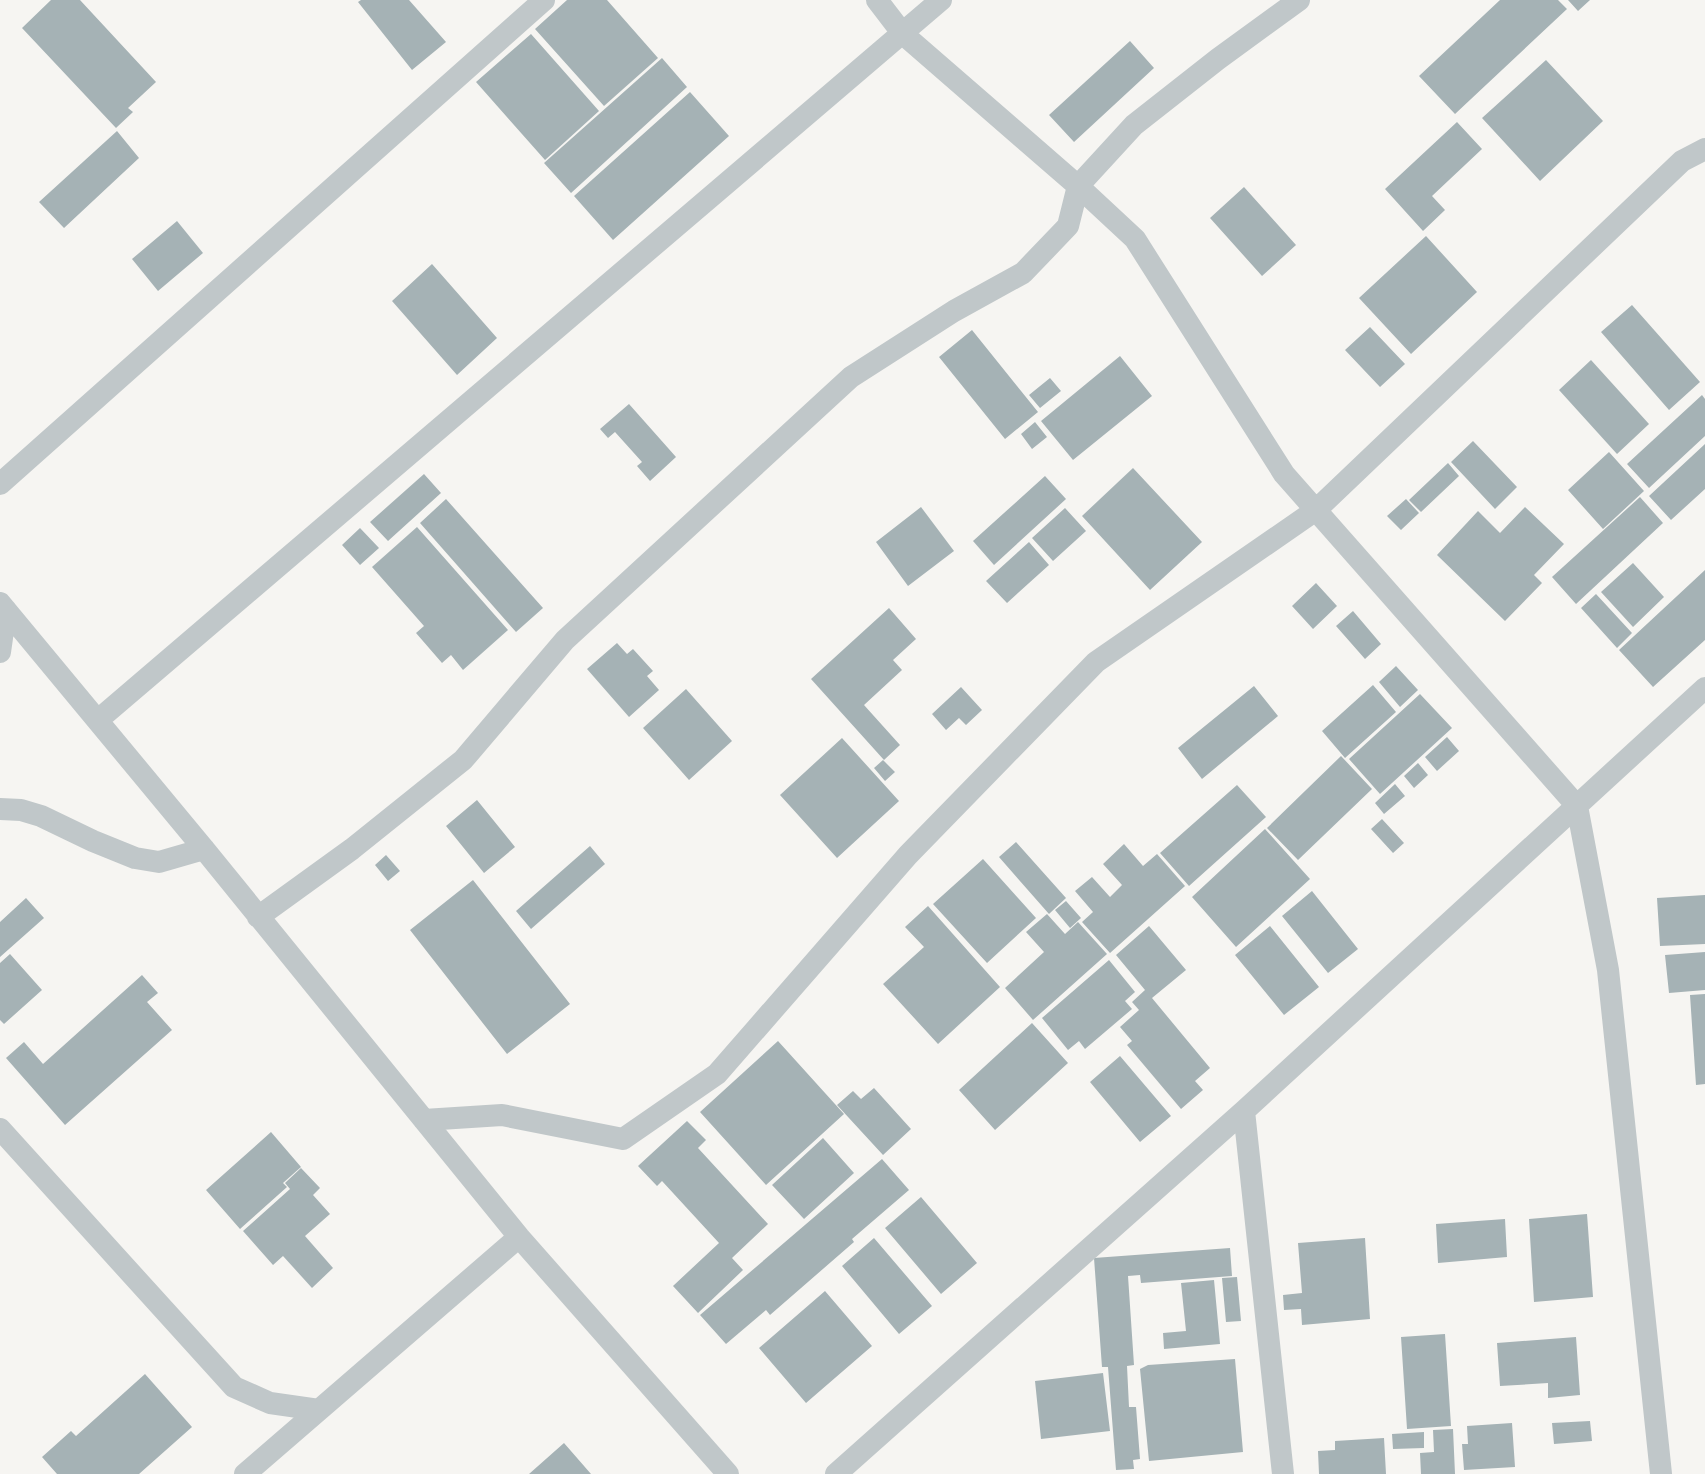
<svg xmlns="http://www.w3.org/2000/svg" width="1705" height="1474" font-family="Quicksand,sans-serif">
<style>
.building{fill:#a5b2b5}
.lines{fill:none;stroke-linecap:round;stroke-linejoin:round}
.minor{stroke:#c0c7c9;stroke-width:22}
</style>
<rect width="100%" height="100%" fill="#f6f5f2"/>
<path class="building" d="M51 0H80L156 82 128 108 133 112 116 128 22 28Z
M361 0H409L446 42 412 70 358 2Z
M567 0H607L658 58 604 106 535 29Z
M1500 0H1558L1567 9 1455 114 1419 76Z
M1568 0H1590L1578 11Z
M531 34 599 111 545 160 476 82Z
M1130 41 1154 68 1074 142 1049 115Z
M662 58 687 87 571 193 544 163Z
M1546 60 1603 121 1540 181 1482 118Z
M690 92 729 136 613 240 574 196Z
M1457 122 1482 149 1432 196 1445 210 1423 231 1385 189Z
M117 131 139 158 64 228 39 202Z
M1244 187 1296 245 1262 276 1210 218Z
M177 221 203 253 158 291 132 259Z
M1426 236 1477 292 1411 354 1359 298Z
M432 264 497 338 457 375 392 301Z
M1632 305 1700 382 1669 410 1601 332Z
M1370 327 1405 364 1380 387 1345 350Z
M972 330 1038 412 1005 439 939 357Z
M1120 356 1152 396 1073 460 1041 421Z
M1591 360 1649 424 1617 454 1559 390Z
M1050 378 1061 391 1040 408 1029 395Z
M1702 395 1705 399V436L1649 488 1627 464Z
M629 404 676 457 650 481 637 466 642 462 615 432 608 438 600 429Z
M1035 422 1047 437 1032 449 1021 434Z
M1473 441 1517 487 1495 509 1451 462Z
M1705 444V489L1671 520 1649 496Z
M1609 452 1644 491 1603 529 1568 490Z
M1448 463 1459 476 1421 512 1409 500Z
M1133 468 1202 542 1150 590 1082 516Z
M424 474 441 493 388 541 370 522Z
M1045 476 1066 499 994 565 973 541Z
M1640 497 1663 523 1576 604 1552 577Z
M446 499 543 608 516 632 420 523Z
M1406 499 1419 513 1401 530 1387 516Z
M921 507 954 551 908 586 876 542Z
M1525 507 1564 544 1534 575 1542 583 1505 621 1437 555 1478 511 1500 533Z
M1065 508 1086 531 1053 561 1032 538Z
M417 527 508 630 463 670 451 655 442 663 416 633 424 626 372 567Z
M360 528 379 548 360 565 342 545Z
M1029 542 1049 565 1007 603 986 581Z
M1633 563 1664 597 1633 627 1601 592Z
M1705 570V640L1653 687 1619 650Z
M1316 583 1337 606 1313 629 1292 606Z
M1596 594 1632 633 1617 648 1581 608Z
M889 608 916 639 893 660 902 670 864 705 900 745 884 760 811 679Z
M1353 611 1381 644 1365 659 1336 626Z
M617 643 627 654 633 649 653 671 647 676 659 690 629 717 587 669Z
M1396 666 1418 690 1400 707 1379 682Z
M1373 685 1396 712 1345 758 1322 731Z
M1254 686 1278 716 1202 779 1178 748Z
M961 687 982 710 966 725 959 718 946 730 932 714Z
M686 689 732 741 689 780 643 728Z
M1420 694 1452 728 1380 794 1349 759Z
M1447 737 1459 751 1437 771 1425 757Z
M842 738 899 801 837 858 780 795Z
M1341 756 1372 789 1298 860 1267 828Z
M883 760 895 772 885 781 874 768Z
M1418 763 1428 775 1414 788 1404 776Z
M1395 784 1405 796 1384 814 1375 803Z
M1237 785 1266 817 1189 886 1160 853Z
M477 800 515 847 484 873 446 826Z
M1382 819 1404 843 1393 853 1371 829Z
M1265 829 1310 879 1236 947 1192 897Z
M1016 842 1066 898 1049 914 999 857Z
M1124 844 1143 866 1157 854 1185 886 1110 953 1082 922 1093 912 1075 891 1092 877 1110 897 1122 885 1103 864Z
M590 846 605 864 531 929 516 911Z
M386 855 400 871 388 881 375 865Z
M983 859 1036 918 987 963 933 904Z
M473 880 570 1004 507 1054 410 930Z
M1312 891 1358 949 1328 973 1282 916Z
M1705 895V944L1660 946 1657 898Z
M26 898 44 918 0 957V922Z
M1066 901 1081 918 1070 928 1055 910Z
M928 906 1000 987 938 1044 883 984 924 947 905 927Z
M1047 914 1065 934 1078 922 1107 954 1033 1020 1005 988 1044 952 1026 932Z
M1149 926 1186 970 1152 998 1210 1068 1195 1081 1203 1090 1181 1109 1127 1045 1132 1041 1120 1027 1139 1010 1132 1002 1145 990 1116 955Z
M1270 926 1319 987 1284 1015 1235 955Z
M1705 952V990L1669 993 1665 955Z
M10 954 42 990 4 1024 0 1020V963Z
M1109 960 1135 992 1125 1001 1132 1009 1085 1049 1079 1041 1068 1050 1042 1018Z
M142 975 158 993 147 1002 172 1030 65 1125 6 1058 24 1042 43 1064Z
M1705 994V1084L1696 1085 1690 995Z
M1032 1023 1068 1063 995 1130 959 1090Z
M778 1041 844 1114 766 1185 700 1112Z
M1120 1056 1171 1116 1140 1142 1090 1082Z
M874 1088 911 1129 883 1155 837 1105 853 1091 861 1099Z
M687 1121 706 1140 698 1148 768 1224 732 1258 743 1270 698 1313 673 1286 719 1243 662 1181 657 1186 638 1166Z
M271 1132 301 1167 283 1183 287 1187 240 1229 206 1190Z
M823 1138 854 1173 804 1219 772 1185Z
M882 1159 909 1190 852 1239 854 1242 770 1315 766 1310 726 1344 700 1315Z
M301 1168 320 1188 313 1195 330 1214 305 1236 333 1268 312 1288 283 1256 273 1265 243 1231 290 1189 285 1183Z
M921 1197 977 1263 941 1294 885 1228Z
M1587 1214 1593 1297 1534 1302 1529 1219Z
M1505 1219 1507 1257 1438 1263 1436 1224Z
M874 1238 932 1306 899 1334 842 1266Z
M1365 1238 1370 1319 1302 1325 1301 1309 1284 1310 1283 1295 1302 1293 1298 1243Z
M1230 1248 1232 1276 1141 1283 1140 1275 1128 1276 1134 1365 1127 1366 1129 1407H1136L1140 1459 1133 1460 1134 1469 1116 1470 1108 1367H1102L1094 1258Z
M1237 1277 1241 1321 1226 1322 1222 1278Z
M1214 1280 1220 1344 1164 1349 1163 1333 1186 1331 1181 1283Z
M825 1291 872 1346 806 1403 759 1348Z
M1445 1334 1451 1426 1407 1429 1401 1337Z
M1576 1337 1580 1395 1548 1398V1383L1500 1386 1497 1343Z
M1235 1359 1243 1452 1149 1461 1140 1369 1148 1365Z
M1103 1373 1110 1431 1041 1439 1035 1381Z
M145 1374 192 1427 139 1474H57L42 1457 71 1431 76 1436Z
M1590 1421 1592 1441 1554 1444 1552 1423Z
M1512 1423 1515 1467 1464 1470 1462 1444H1468L1467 1426Z
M1453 1429 1455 1474H1421L1420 1453 1434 1452 1433 1430Z
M1424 1432V1448L1393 1449 1392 1434Z
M1384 1438 1386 1474H1319L1318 1451 1335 1450V1441Z
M564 1443 591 1474H529Z"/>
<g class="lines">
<path class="minor" d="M877 0 903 34 1078 186 1135 239 1284 474 1577 806 1608 970 1661 1474
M0 484 544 0
M0 603 204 849 519 1237 728 1474
M0 652 6 610
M98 720 941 0
M0 809 21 810 41 816 93 841 135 858 159 862 204 849
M258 917 352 849 463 760 565 640 851 377 954 311 1023 273 1068 226 1078 186 1134 125 1218 59 1299 0
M1244 1111 1283 1474
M424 1120 502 1115 623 1139 717 1074 908 855 1096 662 1316 510 1682 161 1705 149
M0 1129 234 1387 270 1403 319 1410
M245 1474 519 1237
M836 1474 1244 1111 1705 688"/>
</g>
</svg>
